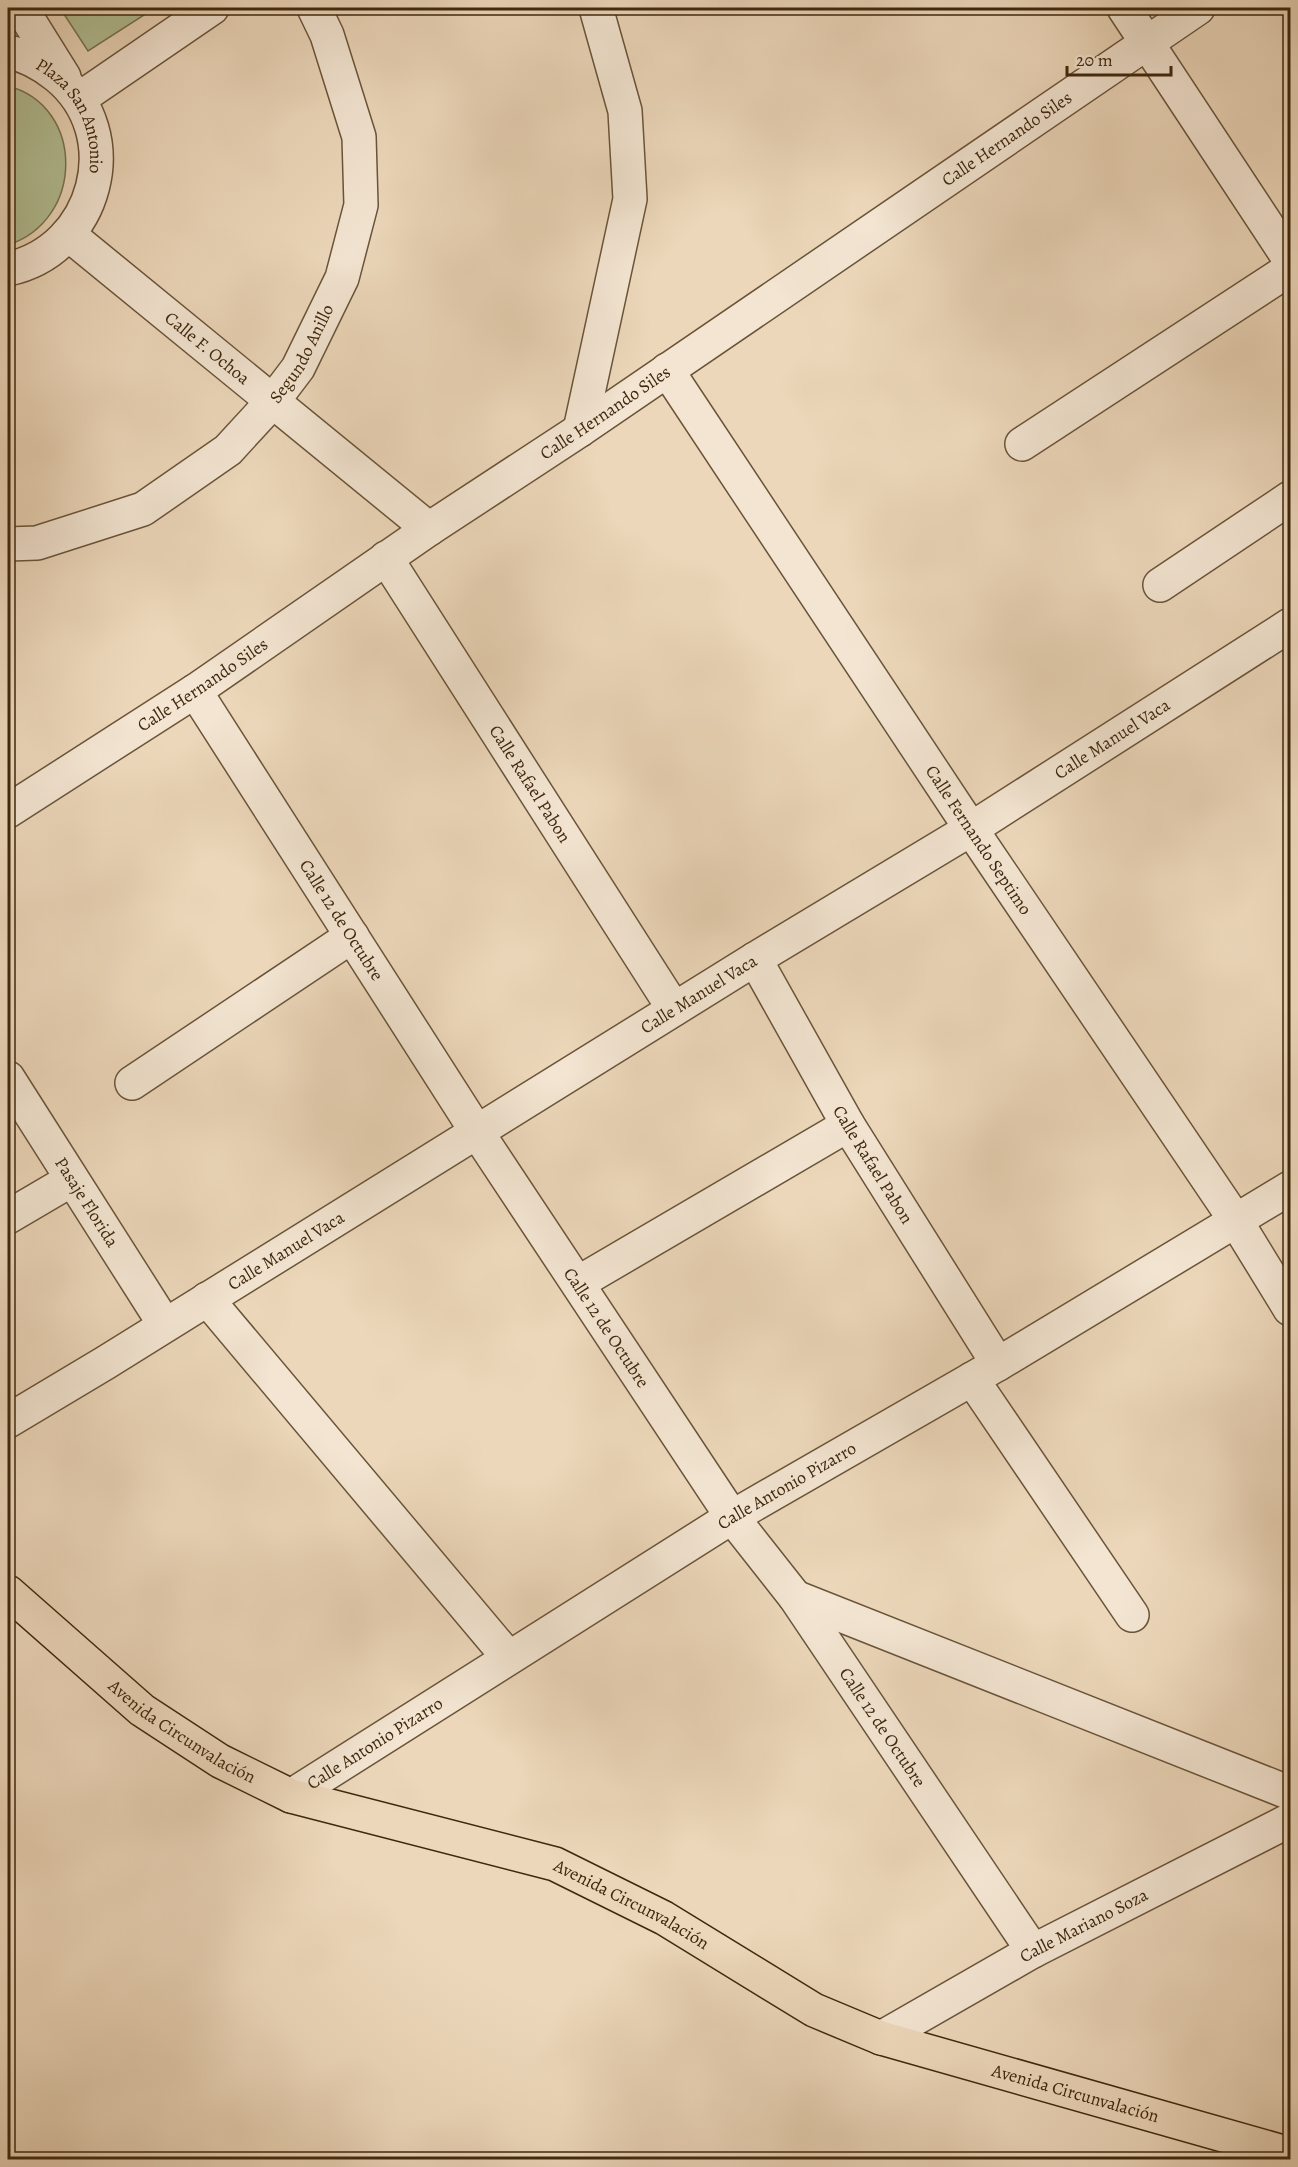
<svg xmlns="http://www.w3.org/2000/svg" width="1298" height="2167" font-family="Alegreya,serif">
<style>
.green{fill:#b2bf94;stroke:#787451;stroke-width:1.5}
.lines{fill:none;stroke-linecap:round;stroke-linejoin:round}
.minor-casing{stroke:#6a5439;stroke-width:36}
.highway-casing{stroke:#3e280e;stroke-width:36}
.minor{stroke:#f3e5d2;stroke-width:33}
.highway{stroke:#ecd7ba;stroke-width:33}
.labels{text-anchor:middle;dominant-baseline:central;stroke-width:5;stroke-linejoin:round;paint-order:stroke}
.street-label{font-size:18px;fill:#3e280e;stroke:#f3e5d2}
</style>
<rect width="100%" height="100%" fill="#ecd7ba"/>
<filter id="stains"><feTurbulence type="fractalNoise" baseFrequency=".00333" numOctaves="4"/><feColorMatrix values="0 0 0 0 .2 0 0 0 0 .09 0 0 0 0 .02 0 0 0 .5 -.17"/></filter>
<radialGradient id="worn" r=".72"><stop offset=".6" stop-color="#630" stop-opacity="0"/><stop offset="1" stop-color="#630" stop-opacity=".3"/></radialGradient>
<path class="green" d="M60 8H155L88 51Z
M8 86C85 106 85 220 8 245Z"/>
<g class="lines">
<g class="minor-casing">
<g id="minor">
<path d="M21 8 64 77"/>
<path d="M1124 8 1290 260"/>
<path id="s1" d="M8 52C26 55 42 64 57 76 128 134 97 250 8 269"/>
<path d="M79 99 212 8"/>
<path id="s2" d="M68 234 429 529"/>
<path id="s3" d="M667 370 971 829 1236 1221 1290 1309"/>
<path d="M580 430 630 199 625 111 596 8"/>
<path d="M1022 444 1290 269"/>
<path id="s4" d="M8 544 37 543 143 509 228 450 273 401 298 368 342 278 361 205 359 137 327 35 314 8"/>
<path id="s5" d="M386 558 674 1009"/>
<path d="M1160 585 1290 498"/>
<path id="s6" d="M195 691 477 1132 732 1517 795 1597 1033 1951"/>
<path id="s7" d="M8 811 195 691 429 529 580 430 1198 8"/>
<path id="s8" d="M755 959 848 1125 998 1364"/>
<path id="s9" d="M8 1078 165 1325"/>
<path d="M132 1083 352 936"/>
<path d="M8 1217 71 1180"/>
<path d="M578 1283 848 1125"/>
<path d="M207 1299 508 1657"/>
<path d="M972 1379 1132 1615"/>
<path id="s10" d="M8 1421 105 1363 755 959 971 829 1290 625"/>
<path d="M795 1597 1290 1793"/>
<path id="s11" d="M291 1796 732 1517 998 1364 1290 1188"/>
<path id="s12" d="M881 2038 1033 1951 1290 1820"/>
</g>
</g>
<g class="highway-casing">
<g id="highway">
<path id="s13" d="M8 1592 142 1710 220 1761 291 1796 555 1864 664 1918 814 2010 881 2038 1290 2154"/>
</g>
</g>
<use href="#minor" class="minor"/>
<use href="#highway" class="highway"/>
</g>
<g class="labels">
<g class="street-label">
<text stroke="none"><textPath href="#s1" startOffset="98">Plaza San Antonio</textPath></text>
<text stroke="none"><textPath href="#s7" startOffset="1204">Calle Hernando Siles</textPath></text>
<text stroke="none"><textPath href="#s2" startOffset="180">Calle F. Ochoa</textPath></text>
<text stroke="none"><textPath href="#s4" startOffset="366">Segundo Anillo</textPath></text>
<text stroke="none"><textPath href="#s7" startOffset="718">Calle Hernando Siles</textPath></text>
<text stroke="none"><textPath href="#s7" startOffset="232">Calle Hernando Siles</textPath></text>
<text stroke="none"><textPath href="#s10" startOffset="1298">Calle Manuel Vaca</textPath></text>
<text stroke="none"><textPath href="#s5" startOffset="268">Calle Rafael Pabon</textPath></text>
<text stroke="none"><textPath href="#s3" startOffset="564">Calle Fernando Septimo</textPath></text>
<text stroke="none"><textPath href="#s6" startOffset="272">Calle 12 de Octubre</textPath></text>
<text stroke="none"><textPath href="#s10" startOffset="812">Calle Manuel Vaca</textPath></text>
<text stroke="none"><textPath href="#s8" startOffset="237">Calle Rafael Pabon</textPath></text>
<text stroke="none"><textPath href="#s9" startOffset="147">Pasaje Florida</textPath></text>
<text stroke="none"><textPath href="#s10" startOffset="326">Calle Manuel Vaca</textPath></text>
<text stroke="none"><textPath href="#s6" startOffset="758">Calle 12 de Octubre</textPath></text>
<text stroke="none"><textPath href="#s11" startOffset="585">Calle Antonio Pizarro</textPath></text>
<text stroke="none"><textPath href="#s6" startOffset="1244">Calle 12 de Octubre</textPath></text>
<text stroke="none"><textPath href="#s13" startOffset="224">Avenida Circunvalación</textPath></text>
<text stroke="none"><textPath href="#s11" startOffset="99">Calle Antonio Pizarro</textPath></text>
<text stroke="none"><textPath href="#s13" startOffset="710">Avenida Circunvalación</textPath></text>
<text stroke="none"><textPath href="#s12" startOffset="232">Calle Mariano Soza</textPath></text>
<text stroke="none"><textPath href="#s13" startOffset="1196">Avenida Circunvalación</textPath></text>
</g>
</g>
<rect width="1298" height="2167" fill="none" stroke="#ecd7ba" stroke-width="30"/>
<rect x="9" y="9" width="1280" height="2149" fill="none" stroke="#3e280e" stroke-width="3"/>
<rect x="15" y="15" width="1268" height="2137" fill="none" stroke="#3e280e" stroke-width="1.5"/>
<path d="M1067 66v9h104v-9" fill="none" stroke="#3e280e" stroke-width="3"/>
<text x="1076" y="66" font-size="18" fill="#3e280e" stroke="#f3e5d2" stroke-width="4.5" paint-order="stroke">20 m</text>
<rect width="100%" height="100%" filter="url(#stains)"/>
<rect width="100%" height="100%" fill="url(#worn)"/>
</svg>
